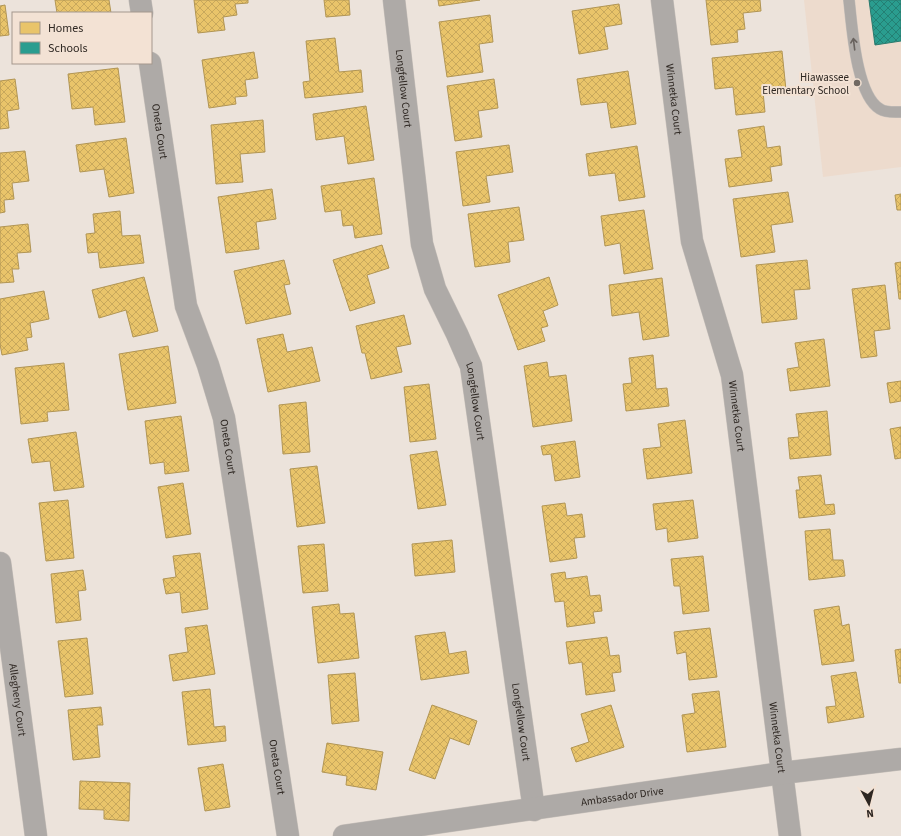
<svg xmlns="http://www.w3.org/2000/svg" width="901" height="836" font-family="'Source Sans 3',sans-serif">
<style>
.built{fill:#eddbcd}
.homes{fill:url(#homes-cross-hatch);stroke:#b19554}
.schools{fill:url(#schools-cross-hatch);stroke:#2b7a6e}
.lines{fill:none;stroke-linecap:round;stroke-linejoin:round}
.lane-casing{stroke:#c8c1bb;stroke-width:12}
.street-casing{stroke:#c8c1bb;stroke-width:23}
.lane{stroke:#aeaaa7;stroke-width:11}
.street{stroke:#aeaaa7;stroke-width:22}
.oneway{stroke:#68625e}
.poi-dot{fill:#706963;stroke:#f3e2d4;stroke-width:1.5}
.labels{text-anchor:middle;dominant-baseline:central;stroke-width:4;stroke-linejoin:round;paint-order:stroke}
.poi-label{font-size:11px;fill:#2e2722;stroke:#f3e2d4;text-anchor:end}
.street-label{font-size:11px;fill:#2e2722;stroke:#f3e2d4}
</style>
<defs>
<pattern id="homes-cross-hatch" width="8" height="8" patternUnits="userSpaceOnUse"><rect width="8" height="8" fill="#e9c46a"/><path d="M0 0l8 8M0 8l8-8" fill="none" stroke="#c8a85c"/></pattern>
<pattern id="schools-cross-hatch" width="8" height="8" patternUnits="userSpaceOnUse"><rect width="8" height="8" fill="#2a9d8f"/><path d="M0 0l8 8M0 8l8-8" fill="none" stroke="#248074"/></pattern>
</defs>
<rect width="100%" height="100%" fill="#ece3db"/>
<path class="built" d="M804 0H901V167L823 177Z"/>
<path class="homes" d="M55 0H109L111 13H57Z
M194 0H248V3L235 4 237 15 223 17 225 30 198 33Z
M324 0H349L350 15 326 17Z
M438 0H480L439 6Z
M706 0H760L761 11 743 13 745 29 737 30 738 42 711 45Z
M619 4 622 24 604 27 608 49 579 54 572 11Z
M5 5 9 35 0 36V6Z
M490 15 493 42 479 44 483 72 447 77 439 22Z
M335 38 339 72 361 70 363 92 305 98 303 82 310 81 306 41Z
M782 51 786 90 763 92 765 112 736 115 733 87 715 89 712 58Z
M254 52 258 78 245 80 247 96 235 97 236 104 209 108 202 60Z
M118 68 125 122 95 125 93 107 72 109 68 74Z
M628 71 636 124 611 128 607 102 581 105 577 79Z
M15 79 19 109 7 111 9 128 0 129V81Z
M494 79 498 108 478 111 482 137 455 141 447 86Z
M366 106 374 160 348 164 344 136 316 140 313 114Z
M263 120 265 152 240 154 243 182 216 184 211 125Z
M764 126 767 148 780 146 782 165 770 167 772 181 729 187 725 159 742 157 738 130Z
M126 138 134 193 109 197 104 169 80 172 76 145Z
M509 145 513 172 486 176 490 202 463 206 456 152Z
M637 146 645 197 619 201 615 173 589 176 586 154Z
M25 151 29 181 12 183 14 199 4 200 5 212 0 213V153Z
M374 178 382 234 355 238 353 225 343 226 341 210 325 212 321 186Z
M272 189 276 219 256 222 259 249 226 253 218 197Z
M788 192 793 222 771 225 775 252 741 257 733 199Z
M901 194V210H897L895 195Z
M519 207 524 240 508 242 510 262 475 267 468 214Z
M644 210 653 269 624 274 620 243 605 246 601 216Z
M120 211 122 236 140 235 144 263 100 268 98 252 88 253 86 234 95 233 93 214Z
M28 224 31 252 17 253 19 269H12L14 282 0 283V227Z
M382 245 389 268 367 275 375 303 350 311 333 260Z
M284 260 290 284 284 285 291 314 246 324 234 271Z
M807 260 810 289 794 290 797 319 762 323 756 265Z
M901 262V299H899L895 263Z
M144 277 158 331 133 337 126 310 99 318 92 290Z
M549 277 558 305 543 311 548 326 541 328 545 341 518 350 498 295Z
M662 278 669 336 643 340 639 312 612 316 609 285Z
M885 285 890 329 874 331 877 356 861 358 852 289Z
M44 291 49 319 30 323 32 337 26 338 28 350 2 355 0 344V299Z
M404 315 411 344 396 347 402 372 371 379 365 353H362L356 326Z
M283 334 287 352 312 347 320 381 268 392 257 339Z
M824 339 830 386 790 391 787 369 799 367 795 343Z
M168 346 176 403 128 410 119 354Z
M653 355 656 389 667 388 669 406 626 411 623 384 632 383 629 358Z
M547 362 549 377 566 375 572 421 533 427 524 366Z
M64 363 69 410 47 412 48 421 21 424 15 368Z
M901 381V401L890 403 887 383Z
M429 384 436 439 410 442 404 387Z
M306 402 310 452 283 454 279 405Z
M827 411 831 455 790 459 788 438 799 437 796 414Z
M181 416 189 471 165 474 164 462 150 464 145 421Z
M685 420 692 473 647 479 643 449 661 447 658 424Z
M901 427V458L895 459 890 429Z
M76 432 84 487 54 491 50 461 32 463 28 439Z
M575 441 580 477 555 481 551 454 543 455 541 446Z
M437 451 446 505 418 509 410 455Z
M317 466 325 523 297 527 290 469Z
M821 475 825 505 834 504 835 514 799 518 796 490H800L798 477Z
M183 483 191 534 166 538 158 487Z
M68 500 74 558 46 561 39 503Z
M693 500 698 538 668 542 667 528 656 530 653 504Z
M565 503 567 516 582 514 585 537 574 538 577 558 550 562 542 506Z
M830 529 833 560H843L845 576 809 580 805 531Z
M452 540 455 572 415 576 412 544Z
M324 544 328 591 303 593 298 546Z
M200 553 208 609 182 613 180 592 166 594 163 579 176 577 173 556Z
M703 556 709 611 683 614 680 586H674L671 559Z
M83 570 86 590 78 591 81 620 56 623 51 574Z
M565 572 566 579 587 576 590 596 600 595 602 611 593 612 595 623 567 627 564 601 555 602 551 574Z
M339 604 340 614 354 613 359 658 318 663 312 607Z
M839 606 842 626 849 624 854 661 822 665 814 610Z
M207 625 215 674 173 681 169 655 188 652 185 628Z
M710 628 717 677 689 680 686 652 677 654 674 632Z
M445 632 449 654 466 651 469 673 421 680 415 636Z
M607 637 610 656 619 655 621 672 612 673 615 691 586 695 582 662 569 664 566 642Z
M87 638 93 694 65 697 58 641Z
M901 649V683H899L895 650Z
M856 672 864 717 828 723 826 707 836 706 831 676Z
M355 673 359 721 332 724 328 675Z
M210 689 214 727 225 726 226 741 188 745 182 692Z
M719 691 726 747 687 752 682 715 695 713 692 694Z
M432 705 477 721 469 745 450 738 435 779 409 770Z
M611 705 624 747 576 762 571 748 589 742 581 714Z
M101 707 103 725H97L100 757 73 760 68 710Z
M327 743 383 752 376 790 346 785 347 776 322 772Z
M223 764 230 807 205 811 198 768Z
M80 781 130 783 129 821 104 819V810L79 809Z"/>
<path class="schools" d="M869 0H901V41L875 45Z"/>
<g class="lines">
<g class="lane-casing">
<path id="lane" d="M849 0C852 26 856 95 880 109 886 113 894 112 901 112"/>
</g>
<g class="street-casing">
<g id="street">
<path d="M140 0 142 13"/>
<path id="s1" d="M394 0 422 244 435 289 457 334 471 366 534 810"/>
<path id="s2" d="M662 0 692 241 732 375 790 836"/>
<path id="s3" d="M150 63 186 306 208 365 224 418 288 836"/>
<path id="s4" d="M0 563 36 836"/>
<path id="s5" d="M344 836 782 773 901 759"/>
</g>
</g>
<use href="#lane" class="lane"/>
<use href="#street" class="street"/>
</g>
<defs><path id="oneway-shaft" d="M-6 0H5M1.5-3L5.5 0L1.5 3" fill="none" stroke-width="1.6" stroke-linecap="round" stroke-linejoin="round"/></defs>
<use class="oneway" href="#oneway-shaft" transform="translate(854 44) rotate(-97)"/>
<circle class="poi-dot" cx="857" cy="83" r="4"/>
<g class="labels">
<g class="poi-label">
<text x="849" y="77">Hiawassee<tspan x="849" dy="13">Elementary School</tspan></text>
</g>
<g class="street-label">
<text stroke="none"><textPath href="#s1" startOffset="89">Longfellow Court</textPath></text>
<text stroke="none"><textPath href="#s2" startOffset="100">Winnetka Court</textPath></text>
<text stroke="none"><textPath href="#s3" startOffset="69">Oneta Court</textPath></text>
<text stroke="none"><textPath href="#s1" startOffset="413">Longfellow Court</textPath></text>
<text stroke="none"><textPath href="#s2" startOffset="424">Winnetka Court</textPath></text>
<text stroke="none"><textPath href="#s3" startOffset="393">Oneta Court</textPath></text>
<text stroke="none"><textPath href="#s4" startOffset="138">Allegheny Court</textPath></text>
<text stroke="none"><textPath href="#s1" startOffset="737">Longfellow Court</textPath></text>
<text stroke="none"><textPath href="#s2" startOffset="748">Winnetka Court</textPath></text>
<text stroke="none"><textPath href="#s3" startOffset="717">Oneta Court</textPath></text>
<text stroke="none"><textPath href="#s5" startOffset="281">Ambassador Drive</textPath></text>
</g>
</g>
<rect x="12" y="12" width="140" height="52" fill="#f3e2d4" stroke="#a4978d"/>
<rect x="20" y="22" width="20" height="12" fill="#e9c46a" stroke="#a4978d"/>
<text x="48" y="32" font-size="12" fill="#2e2722">Homes</text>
<rect x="20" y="42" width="20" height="12" fill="#2a9d8f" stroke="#a4978d"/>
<text x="48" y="52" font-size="12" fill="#2e2722">Schools</text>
<g transform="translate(869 804) rotate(173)" stroke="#f3e2d4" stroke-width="3" paint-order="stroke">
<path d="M0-3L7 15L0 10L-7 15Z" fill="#2e2722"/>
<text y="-6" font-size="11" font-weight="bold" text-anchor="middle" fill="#2e2722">N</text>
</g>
</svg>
